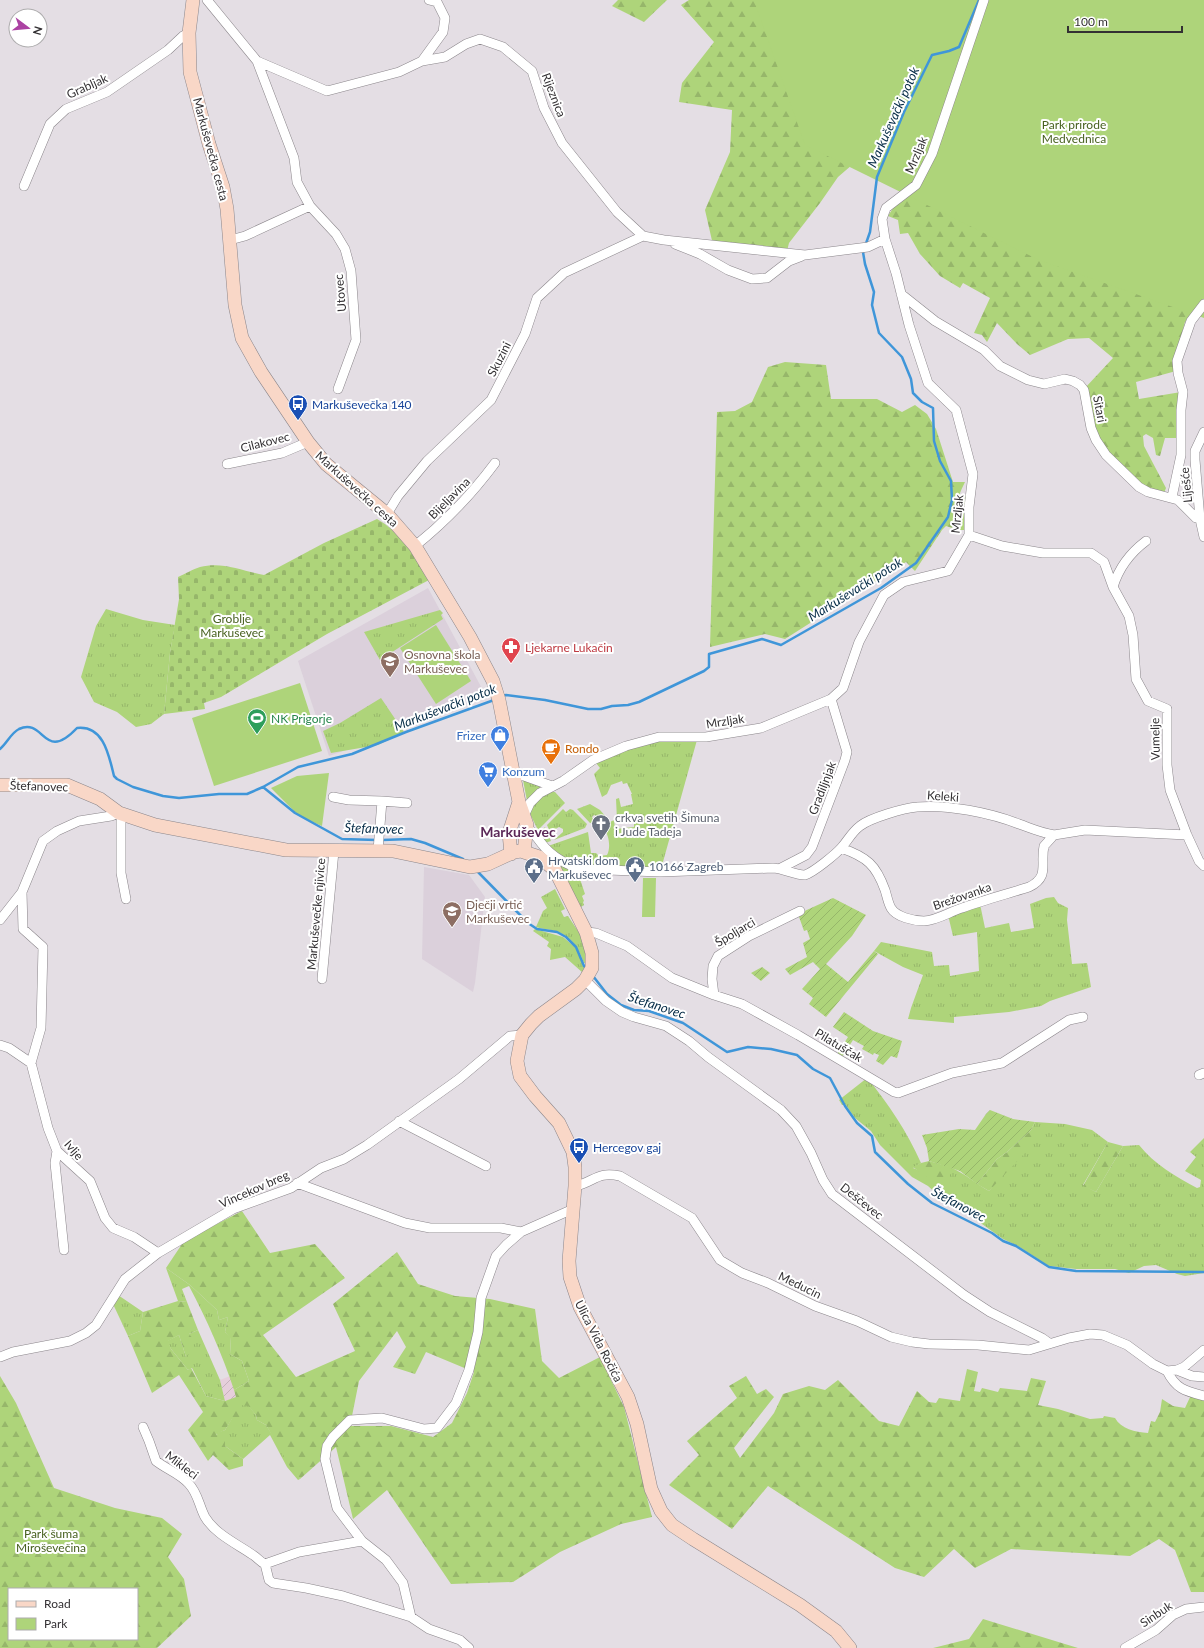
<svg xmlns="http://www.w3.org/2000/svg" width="1204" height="1648" font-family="Lato,sans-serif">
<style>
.industrial{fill:url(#industrial-furrows)}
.built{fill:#dbd0db}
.grass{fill:url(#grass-tufts)}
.forest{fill:url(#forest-firs);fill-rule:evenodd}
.cemetery{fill:url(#cemetery-stones)}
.park{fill:#aed47a}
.garden{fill:url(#garden-furrows)}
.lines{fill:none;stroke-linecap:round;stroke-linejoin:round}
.stream{stroke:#3f96d9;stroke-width:2.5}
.street-casing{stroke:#8b868b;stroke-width:10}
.secondary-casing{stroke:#8b868b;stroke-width:14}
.street{stroke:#fff;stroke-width:9}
.secondary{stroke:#f9d7c7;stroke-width:13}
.labels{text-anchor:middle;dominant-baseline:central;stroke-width:4;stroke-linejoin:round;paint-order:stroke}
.street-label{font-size:12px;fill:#333033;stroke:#fff}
.park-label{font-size:12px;fill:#486120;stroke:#fff}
.transit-label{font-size:12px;fill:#164399;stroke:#fff;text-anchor:start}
.health-label{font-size:12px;fill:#be3a42;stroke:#fff;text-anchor:start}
.education-label{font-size:12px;fill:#785e54;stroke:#fff;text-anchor:start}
.leisure-label{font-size:12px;fill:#27864d;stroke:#fff;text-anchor:start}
.shop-label{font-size:12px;fill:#366cbe;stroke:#fff;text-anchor:end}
.food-label{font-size:12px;fill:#c56008;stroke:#fff;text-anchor:start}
.worship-label{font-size:12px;fill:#5b616d;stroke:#fff;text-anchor:start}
.service-label{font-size:12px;fill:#4e5e75;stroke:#fff;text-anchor:start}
.water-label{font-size:13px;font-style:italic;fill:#062c47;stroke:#fff}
.quarter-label{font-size:14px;font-weight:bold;fill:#5c2958;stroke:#fff}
</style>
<defs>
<pattern id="industrial-furrows" width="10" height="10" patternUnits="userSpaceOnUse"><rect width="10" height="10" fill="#e6cfdb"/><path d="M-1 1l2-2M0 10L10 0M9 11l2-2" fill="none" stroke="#c6b2bc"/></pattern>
<pattern id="grass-tufts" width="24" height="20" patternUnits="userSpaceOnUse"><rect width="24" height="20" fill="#aed47a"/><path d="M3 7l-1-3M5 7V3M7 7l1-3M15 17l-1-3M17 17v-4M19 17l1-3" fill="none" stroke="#96b66a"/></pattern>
<pattern id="forest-firs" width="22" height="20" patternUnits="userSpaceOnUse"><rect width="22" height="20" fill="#aed47a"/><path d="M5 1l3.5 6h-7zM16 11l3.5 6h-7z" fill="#96b66a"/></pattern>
<pattern id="cemetery-stones" width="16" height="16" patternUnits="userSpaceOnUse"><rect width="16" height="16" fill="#aed47a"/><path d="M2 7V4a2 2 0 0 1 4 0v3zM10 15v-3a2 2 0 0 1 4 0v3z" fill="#96b66a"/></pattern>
<pattern id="garden-furrows" width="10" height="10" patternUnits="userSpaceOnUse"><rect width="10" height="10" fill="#aed47a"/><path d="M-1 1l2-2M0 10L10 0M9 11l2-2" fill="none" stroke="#96b66a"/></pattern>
</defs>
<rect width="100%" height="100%" fill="#e4dee4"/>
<path class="industrial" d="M230 1376 237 1397 225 1401 220 1380Z"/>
<path class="built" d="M428 588 486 696 410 728 329 756 298 661Z
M424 867 469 875 485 897 475 983 473 992 422 959Z"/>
<path class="grass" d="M106 609 143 620 175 625 170 653 164 714 151 724 136 727 117 712 94 702 81 677 96 626Z
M440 610 443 613 441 615 443 619 380 660 364 632Z
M381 698 404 732 378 745 331 753 323 731 340 723Z
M697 740 661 869 578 864 564 858 548 846 588 832 591 853H596L599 856 607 855C611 848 609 835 604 829L606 824 614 820 615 829 634 827V819L617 820 616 799 619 798 621 807 633 804 631 794H632L627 783 623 784 622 781 611 785 607 794 602 797 594 774 600 768 596 763 603 758 655 741Z
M523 780H527L540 784V788L527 801Z
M548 792H555L565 803 538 830 530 814C534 804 538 797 548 792Z
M590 804 600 810 607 818 597 821V816L594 815 592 817 594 822 590 823 577 809Z
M563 809 566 812 570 809 573 810 587 824 585 828 554 840 563 832V829L559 827 550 832 547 825Z
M545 827 551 841 545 843 539 833Z
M560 863 580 879 585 894 582 896 584 901 583 902 584 905 581 907 565 879 564 873 559 866Z
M555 889 565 909 561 911 564 917 568 916 582 937 588 963H584C579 949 571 935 555 931 548 929 542 929 536 927L543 911 547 908 541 897Z
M1054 897 1058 903 1068 908 1067 920 1072 964 1087 963 1091 987 1050 1001 1041 1006 1009 1012 954 1017V1023L908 1019 911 1008 923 975 903 967 874 951 881 942 932 952 934 966 949 965 950 976 979 971 977 932 953 936 948 915 980 904 985 928 1009 923 1011 932 1034 928 1030 904 1046 898Z
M535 929 563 937 576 948 585 969 583 973 565 957 550 960 551 949 547 946 549 942 533 931Z
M867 1078C889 1104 907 1132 921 1163L913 1168 950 1182V1167C964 1173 975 1183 989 1191L1037 1130H1031L1035 1122 1065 1124 1092 1130 1108 1142 1083 1185 1096 1192 1123 1146 1139 1145C1154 1164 1176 1177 1197 1188L1200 1187 1201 1180 1185 1171 1196 1157 1190 1152 1204 1138V1273L1185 1276 1177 1274 1156 1265 1144 1266 1129 1273 1115 1269H1076L1049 1266 1018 1246 1003 1239 961 1209 941 1198 928 1186 912 1177 880 1145 871 1131 855 1118 845 1104 842 1105 839 1100Z
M166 1268 190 1285 217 1310 219 1320 228 1317 225 1332 231 1337 230 1354 242 1361 249 1381 234 1390C222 1354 207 1320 189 1286L182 1289 187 1302 178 1301Z
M118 1295 143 1312 140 1331 128 1336 113 1304Z
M198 1330 220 1380 225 1401 206 1396 192 1368 188 1370 171 1349 167 1341 179 1335 186 1357 189 1334Z
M240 1405H248L256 1415 257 1420 266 1425 300 1479 298 1480 287 1467 270 1435 243 1459 225 1446 216 1433 225 1430Z"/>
<path class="forest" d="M618 0H667L644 22 612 6Z
M689 0H946L867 152 838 177 820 203 789 243 786 255 713 245 705 210 730 152 732 110 679 102 682 83 714 42 681 5Z
M1204 0 1194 314 1185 322 1179 344 1176 371 1136 382 1139 399 1181 392 1177 438H1165L1160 456 1156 455 1153 438 1146 434 1143 436 1144 446 1166 488 1164 493 1141 486 1118 464 1097 438 1085 388 1113 358 1089 338 1068 339 1030 355 1017 344 997 323 987 342 982 335 974 333 990 298 963 283 960 288 940 276 920 254 908 233 900 234 898 220 888 216 897 202Z
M785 362 826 365 831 399H877L902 412 915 405 927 414 936 429 953 482H965C960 492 955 504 953 516 953 521 954 524 952 528L946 526 942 530 915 571 906 562 785 639 765 634 710 647 717 412 735 411 752 402 768 367Z
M1031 1130H1037L1041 1136 989 1191 977 1184 997 1159 1007 1152Z
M1108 1142 1123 1146 1096 1192 1083 1186Z
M929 1161 950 1167V1182L944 1190 913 1167 921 1163Z
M242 1211 270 1253 315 1244 345 1278 263 1335 296 1377 355 1351 333 1304 397 1252 418 1284 455 1296 490 1299 535 1309 542 1361 559 1378 600 1357 624 1407 652 1517 621 1524 560 1552 513 1582 451 1584 387 1490 353 1519 336 1447 300 1479 289 1465 266 1425 257 1420 256 1415 248 1406 240 1405 242 1410 240 1419H232L225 1430 216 1434 225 1439V1446L243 1459V1466L229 1470 213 1455 208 1461 188 1430 203 1412 179 1375 152 1393 128 1336 140 1331 143 1312 178 1301 187 1302 198 1330 189 1334 195 1341 192 1349 186 1357 179 1335 168 1341 171 1349 188 1370 191 1368 206 1396 225 1401 236 1397 234 1390 249 1381 242 1361 230 1354 231 1338 225 1332 228 1317 219 1320 217 1310 190 1285 166 1268 184 1241ZM397 1331 406 1347 393 1367 415 1374 426 1352 474 1372 467 1393 452 1423 433 1437 391 1426H350L359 1381Z
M967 1369 978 1372 974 1391 980 1392 982 1388 998 1392 1000 1388 1027 1391 1031 1378 1046 1381 1038 1405 1058 1409 1090 1419 1103 1418 1104 1416 1115 1418C1121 1429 1135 1432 1148 1433L1151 1421 1155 1422 1160 1412 1162 1399 1173 1406 1185 1408 1191 1395 1204 1400V1592H1191L1175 1550 1159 1539 1130 1556 1011 1549 975 1568 954 1549 924 1577 895 1568 768 1486 732 1529 669 1485 699 1455 687 1441 737 1398 729 1386 746 1376 757 1394 766 1389 774 1397 734 1448 740 1458 774 1413 783 1394 809 1386 825 1390 838 1380 879 1421 899 1426 917 1391 929 1402 936 1403 939 1398 960 1401Z
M0 1376 16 1403 54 1488 115 1508 162 1518 182 1534 168 1557 184 1579 191 1616 157 1648H0ZM9 1589H137V1639H9Z
M983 1619 1078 1648H933L969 1639Z"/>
<path class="cemetery" d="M377 519 385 524 404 540 429 580 327 634 221 697 204 703 205 709 164 714 170 653 179 599 178 577C185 574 193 569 200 567 222 561 243 571 264 575L324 543Z"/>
<path class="park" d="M754 0H1204V318L1039 260 805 145Z
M964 495 968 496 965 504 964 530H957C959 522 955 514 957 506 958 502 962 498 964 495Z
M436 625 471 681 436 704 400 648Z
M300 683 322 751 214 786 192 718Z
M329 773 322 826 299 816 271 788 297 776Z
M643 878H656L655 917H642Z"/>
<path class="garden" d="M833 898 866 915 852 936 826 964 848 982 874 951 878 954 826 1017 809 1004 813 998 802 989 820 969 813 962 790 975 785 969 807 957 803 943 810 939 807 930 804 931 798 914Z
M762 967 770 973 761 981 751 973Z
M844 1012 873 1031 902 1041 897 1058 891 1056 883 1065 876 1061 879 1055 874 1053 873 1055 862 1049 864 1046 853 1040 842 1057 837 1054 848 1037 833 1027Z
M990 1110 1013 1119 1035 1122 1031 1130 1007 1152 997 1159 977 1184 960 1171 929 1161 927 1148 922 1135 959 1129 975 1130 986 1114Z"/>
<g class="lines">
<path class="stream" d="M502 696 506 695 545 700 588 709H601L612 706 628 705 639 702 704 671 709 667V654L762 639 781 645 881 588 916 563 948 517 952 500 951 481 940 461 934 441 933 408 922 402 913 393 911 379 902 357 879 333 872 305 874 292 865 264 863 252 870 232 877 177 904 112 932 55 949 51 959 47 979 0
M0 749C7 743 11 733 19 729 45 717 43 764 77 728 104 725 109 756 114 776L117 779 133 787 163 796 179 798 219 794H247L263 787 295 813 342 839 377 840
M263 787 298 767 352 754 406 732 494 700
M382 840 411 839 425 843 463 859
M477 871 528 923 537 929 557 932 566 937 576 947 584 966 587 969
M593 976 607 994 621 1005 634 1010 649 1011 683 1023 727 1052 748 1047 771 1049 797 1055 813 1069 830 1078 845 1106 857 1123 872 1136 875 1152 908 1184 932 1203 992 1233 1003 1241 1016 1246 1049 1267 1076 1271 1204 1272"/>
<g class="street-casing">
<path id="street" d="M207 0 257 61 327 91 399 72 422 61 445 57 466 44 480 39 503 47 532 71 544 108 562 143 617 212 643 236 664 240 805 255 868 247 885 239
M257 61 294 158 297 182 310 206 336 234 345 249 351 271 356 340 338 389
M422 61 443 32 445 18 437 2 429 0
M24 186 50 124 66 109 107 92 168 50 183 36 189 33
M230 240 245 236 310 206
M675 244 700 254 728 270 752 279 767 278 789 261 802 256
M901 294 935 321 984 350 1000 366 1028 380 1044 384 1065 379 1073 381 1080 385 1084 390 1091 428 1096 440 1106 455 1139 487 1148 492 1178 500 1196 518 1200 519
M1204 432 1195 451V460L1200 519 1204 537
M227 464 282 453 308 442
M1172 497 1181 455V410L1183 392 1178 373 1177 361 1191 321 1204 304
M387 514 398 496 427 461 491 400 525 334 537 298 564 273 643 236
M969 535 1002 546 1043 553H1091L1104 562 1113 587 1129 616 1133 635 1136 679 1148 701 1167 709V765L1170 790 1187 835 1199 861 1204 866
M415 546C445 522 472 494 495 463
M1113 587C1119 567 1130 553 1146 541
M513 775 524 776 552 786
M333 797 349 800 382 801
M122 814 121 821V873L126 899
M524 816 530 803 540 793 563 781 593 760 626 746 659 737H706L761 728 831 699 843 688 859 642 884 595 903 582 948 571 969 535V507L973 474 956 410 928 383 909 325 896 273 885 239 882 219 886 208 916 185 932 154 984 0
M527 828C534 832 537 838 542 844 551 856 568 866 582 869L660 872 773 868C781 868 799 876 805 875 814 872 836 854 842 847 848 840 852 832 860 826 870 818 904 808 917 807 947 804 991 813 1019 824 1033 829 1039 832 1054 835
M841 848C867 857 876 865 885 890 887 896 888 903 891 908 896 917 914 921 924 921 938 920 949 912 962 908 984 900 1007 894 1029 887 1050 877 1040 864 1044 846L1054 835 1085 830 1187 835
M378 850 382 801 407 803
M781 868 806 855 812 847 845 760 847 752 831 699
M22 892 23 929 43 947 41 1028 31 1063
M0 920 22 892 43 841 57 831 79 821 111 816 119 813
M586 932 596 933 627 946 672 978 714 995 742 1004 798 1035 894 1092 898 1093 952 1073 1002 1063 1069 1020 1083 1017
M322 979 334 851
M585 980 606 1001 622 1012 634 1017 666 1026 689 1041 708 1057 781 1110 796 1126 811 1153 823 1180 832 1194 964 1295 990 1312 1042 1338 1049 1343
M714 995 712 979 713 966 718 956 749 936 800 911
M0 1045 9 1048 31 1063 48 1128 57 1151 90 1181 105 1218 113 1228 134 1237 158 1253
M1199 1075 1204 1073
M399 1121 486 1166
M57 1151 55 1163 64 1250
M297 1183 405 1223 430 1228H501L521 1232
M575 1186C595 1182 596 1171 620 1176L692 1218 720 1260 742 1273 768 1283 815 1306 857 1321 891 1337 912 1342 929 1344 978 1345 1029 1350 1069 1338 1090 1334 1103 1335 1127 1345 1153 1364 1167 1371 1177 1370 1184 1367 1204 1350
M0 1357 13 1352 70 1341 86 1333 96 1325 125 1279 158 1253 233 1209 291 1188 321 1168 344 1159 367 1145 459 1079 510 1036 522 1035
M1177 1370 1192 1376 1204 1377
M1167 1371C1176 1389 1185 1391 1204 1396
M143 1427 149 1441 156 1461C166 1469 181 1474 189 1484 198 1493 199 1506 205 1517 215 1534 237 1544 253 1555 258 1558 260 1562 265 1564L299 1552 362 1541
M265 1564 269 1580 273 1583 306 1588 343 1596 411 1617
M469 1648 460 1640 429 1629 411 1617 403 1583 386 1560 362 1541 337 1508 325 1459 327 1446 333 1437 350 1420 382 1418 424 1429 437 1428 456 1403 469 1370 478 1332 481 1298 496 1256 506 1245 521 1232 573 1209
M1125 1648 1156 1630 1173 1615 1186 1609 1204 1607"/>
</g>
<g class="secondary-casing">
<path id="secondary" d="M193 0 189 33 190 72 209 144 223 187 227 209 235 305 242 338 261 372 308 442 326 464 387 514 415 546 470 637 493 681 499 700 519 802 527 825 524 852
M0 785H67L100 799 119 813 155 825 286 850 393 851 470 867 488 864 514 852 521 851 539 857 555 870 586 932 592 953V968L585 980 576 989 539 1016 531 1024 522 1035 517 1061 520 1076 535 1096 559 1123 573 1152 575 1167V1186L569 1261 570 1277 580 1307 628 1397 637 1424 651 1489 661 1511 672 1525 693 1539 800 1605 836 1631 850 1648
M511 854 509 833 519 802"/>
</g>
<use href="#street" class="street"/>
<use href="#secondary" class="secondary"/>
</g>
<defs>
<g id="bus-pin" transform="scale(1)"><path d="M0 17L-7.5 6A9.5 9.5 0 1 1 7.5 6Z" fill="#1a4fb4" stroke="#fff"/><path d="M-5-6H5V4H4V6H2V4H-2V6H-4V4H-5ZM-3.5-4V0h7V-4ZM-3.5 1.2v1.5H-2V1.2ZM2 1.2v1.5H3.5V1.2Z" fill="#fff"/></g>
<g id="pharmacy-pin" transform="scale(1)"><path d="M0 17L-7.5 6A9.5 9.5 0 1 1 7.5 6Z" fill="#e0444e" stroke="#fff"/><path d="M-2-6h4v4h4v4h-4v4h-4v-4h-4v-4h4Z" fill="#fff"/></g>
<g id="school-pin" transform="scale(1)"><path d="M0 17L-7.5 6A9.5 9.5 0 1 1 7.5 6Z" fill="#8d6e63" stroke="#fff"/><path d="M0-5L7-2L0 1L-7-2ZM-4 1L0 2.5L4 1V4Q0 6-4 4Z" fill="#fff"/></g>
<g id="stadium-pin" transform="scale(1)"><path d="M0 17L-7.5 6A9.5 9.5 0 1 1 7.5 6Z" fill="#2e9e5b" stroke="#fff"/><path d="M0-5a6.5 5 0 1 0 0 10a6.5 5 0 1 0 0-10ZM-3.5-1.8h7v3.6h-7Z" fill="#fff"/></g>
<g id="shop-pin" transform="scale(1)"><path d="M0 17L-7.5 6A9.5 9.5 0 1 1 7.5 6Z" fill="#3f7fe0" stroke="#fff"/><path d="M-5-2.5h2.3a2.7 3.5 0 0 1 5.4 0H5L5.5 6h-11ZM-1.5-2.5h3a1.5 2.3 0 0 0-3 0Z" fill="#fff"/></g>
<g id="cafe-pin" transform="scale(1)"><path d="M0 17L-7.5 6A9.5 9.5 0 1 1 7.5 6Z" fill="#e8710a" stroke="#fff"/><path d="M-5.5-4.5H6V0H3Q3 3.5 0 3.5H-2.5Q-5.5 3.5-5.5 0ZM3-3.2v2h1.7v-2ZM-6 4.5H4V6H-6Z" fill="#fff"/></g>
<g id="supermarket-pin" transform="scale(1)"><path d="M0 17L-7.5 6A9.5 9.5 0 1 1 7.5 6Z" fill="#3f7fe0" stroke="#fff"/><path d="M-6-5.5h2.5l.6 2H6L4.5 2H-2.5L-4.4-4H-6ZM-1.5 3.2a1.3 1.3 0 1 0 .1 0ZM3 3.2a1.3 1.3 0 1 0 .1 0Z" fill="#fff"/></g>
<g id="church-pin" transform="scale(1)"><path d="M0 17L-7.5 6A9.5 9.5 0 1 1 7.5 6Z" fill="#6b7280" stroke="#fff"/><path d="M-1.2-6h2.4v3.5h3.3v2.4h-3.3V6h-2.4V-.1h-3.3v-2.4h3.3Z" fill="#fff"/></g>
<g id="civic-pin" transform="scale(1)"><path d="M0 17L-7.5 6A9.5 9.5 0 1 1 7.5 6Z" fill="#5c6f8a" stroke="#fff"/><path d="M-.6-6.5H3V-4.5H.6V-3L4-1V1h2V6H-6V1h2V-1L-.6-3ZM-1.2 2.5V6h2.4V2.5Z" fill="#fff"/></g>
</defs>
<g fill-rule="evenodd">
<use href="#bus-pin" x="298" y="404"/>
<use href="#pharmacy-pin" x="511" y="647"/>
<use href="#school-pin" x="390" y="661"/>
<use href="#stadium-pin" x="257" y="718"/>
<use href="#shop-pin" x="500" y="735"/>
<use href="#cafe-pin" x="551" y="748"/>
<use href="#supermarket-pin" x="488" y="771"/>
<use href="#church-pin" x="601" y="824"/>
<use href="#civic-pin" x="635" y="866"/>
<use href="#civic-pin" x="534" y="867"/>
<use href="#school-pin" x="452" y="911"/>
<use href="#bus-pin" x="579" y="1147"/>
</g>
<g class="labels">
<g class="street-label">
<text transform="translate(87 86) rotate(-24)">Grabljak</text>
<text transform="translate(554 95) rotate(69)">Rijeznica</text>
<text transform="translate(211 149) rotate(75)">Markuševečka cesta</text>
<text transform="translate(916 155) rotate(-67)">Mrzljak</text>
<text transform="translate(340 293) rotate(-95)">Utovec</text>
<text transform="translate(499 359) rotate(-63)">Skuzini</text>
<text transform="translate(1100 409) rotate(79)">Sitari</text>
<text transform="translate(265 442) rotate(-14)">Cilakovec</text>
<text transform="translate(1186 485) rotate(-96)">Liješće</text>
<text transform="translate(357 489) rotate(42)">Markuševečka cesta</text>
<text transform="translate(449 498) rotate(-45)">Bijeljavina</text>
<text transform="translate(957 514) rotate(-84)">Mrzljak</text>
<text transform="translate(725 721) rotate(-9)">Mrzljak</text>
<text transform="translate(1155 739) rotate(-91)">Vumelje</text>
<text transform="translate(39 786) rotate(2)">Štefanovec</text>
<text transform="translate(822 788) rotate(-69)">Gradiljnjak</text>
<text transform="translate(943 796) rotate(4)">Keleki</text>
<text transform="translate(962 896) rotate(-19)">Brežovanka</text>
<text transform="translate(316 914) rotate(-85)">Markuševečke njivice</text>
<text transform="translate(735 932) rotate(-31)">Špoljarci</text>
<text transform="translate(839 1045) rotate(31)">Pilatuščak</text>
<text transform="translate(74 1150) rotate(49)">Ivlje</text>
<text transform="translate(254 1189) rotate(-24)">Vincekov breg</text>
<text transform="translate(862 1201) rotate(38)">Deščevec</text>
<text transform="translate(800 1285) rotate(26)">Meducin</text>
<text transform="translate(599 1341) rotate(63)">Ulica Vida Ročića</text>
<text transform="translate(182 1465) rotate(37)">Mikleci</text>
<text transform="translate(1156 1614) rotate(-34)">Sinbuk</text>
</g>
<g class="park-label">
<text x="1074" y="124">Park prirode<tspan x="1074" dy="14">Medvednica</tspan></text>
<text x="232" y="618">Groblje<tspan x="232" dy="14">Markuševec</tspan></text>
<text x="51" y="1533">Park šuma<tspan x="51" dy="14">Miroševečina</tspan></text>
</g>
<g class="transit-label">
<text x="312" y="404">Markuševečka 140</text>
<text x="593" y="1147">Hercegov gaj</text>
</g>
<g class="health-label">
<text x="525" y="647">Ljekarne Lukačin</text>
</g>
<g class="education-label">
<text x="404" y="654">Osnovna škola<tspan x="404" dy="14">Markuševec</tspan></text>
<text x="466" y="904">Dječji vrtić<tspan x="466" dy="14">Markuševec</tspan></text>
</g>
<g class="leisure-label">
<text x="271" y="718">NK Prigorje</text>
</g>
<g class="shop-label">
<text x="486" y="735">Frizer</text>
<text x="502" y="771" text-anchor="start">Konzum</text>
</g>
<g class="food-label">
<text x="565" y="748">Rondo</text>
</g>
<g class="worship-label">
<text x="615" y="817">crkva svetih Šimuna<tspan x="615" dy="14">i Jude Tadeja</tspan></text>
</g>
<g class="service-label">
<text x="548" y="860">Hrvatski dom<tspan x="548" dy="14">Markuševec</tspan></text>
<text x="649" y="866">10166 Zagreb</text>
</g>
<g class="water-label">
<text transform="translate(893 117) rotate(-66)">Markuševački potok</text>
<text transform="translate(855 589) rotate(-32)">Markuševački potok</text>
<text transform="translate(445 707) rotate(-21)">Markuševački potok</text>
<text transform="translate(374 828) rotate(2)">Štefanovec</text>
<text transform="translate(657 1005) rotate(18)">Štefanovec</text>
<text transform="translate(959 1204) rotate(28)">Štefanovec</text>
</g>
<g class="quarter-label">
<text x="518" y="831">Markuševec</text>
</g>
</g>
<rect x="8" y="1588" width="130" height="52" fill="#ffffff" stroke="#adacad"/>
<rect x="16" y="1601" width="20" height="6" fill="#f9d7c7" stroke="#adacad"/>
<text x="44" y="1608" font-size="12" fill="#333033">Road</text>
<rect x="16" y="1618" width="20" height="12" fill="#aed47a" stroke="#adacad"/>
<text x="44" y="1628" font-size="12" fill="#333033">Park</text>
<g transform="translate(28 28) rotate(106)"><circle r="19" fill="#ffffff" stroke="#adacad"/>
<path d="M0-3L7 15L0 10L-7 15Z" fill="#ac42a3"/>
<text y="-6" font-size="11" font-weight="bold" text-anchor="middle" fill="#333033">N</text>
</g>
<path d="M1068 26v6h114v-6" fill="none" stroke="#333033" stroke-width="2"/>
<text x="1074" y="26" font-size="12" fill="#333033" stroke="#ffffff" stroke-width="3" paint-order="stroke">100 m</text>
</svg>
